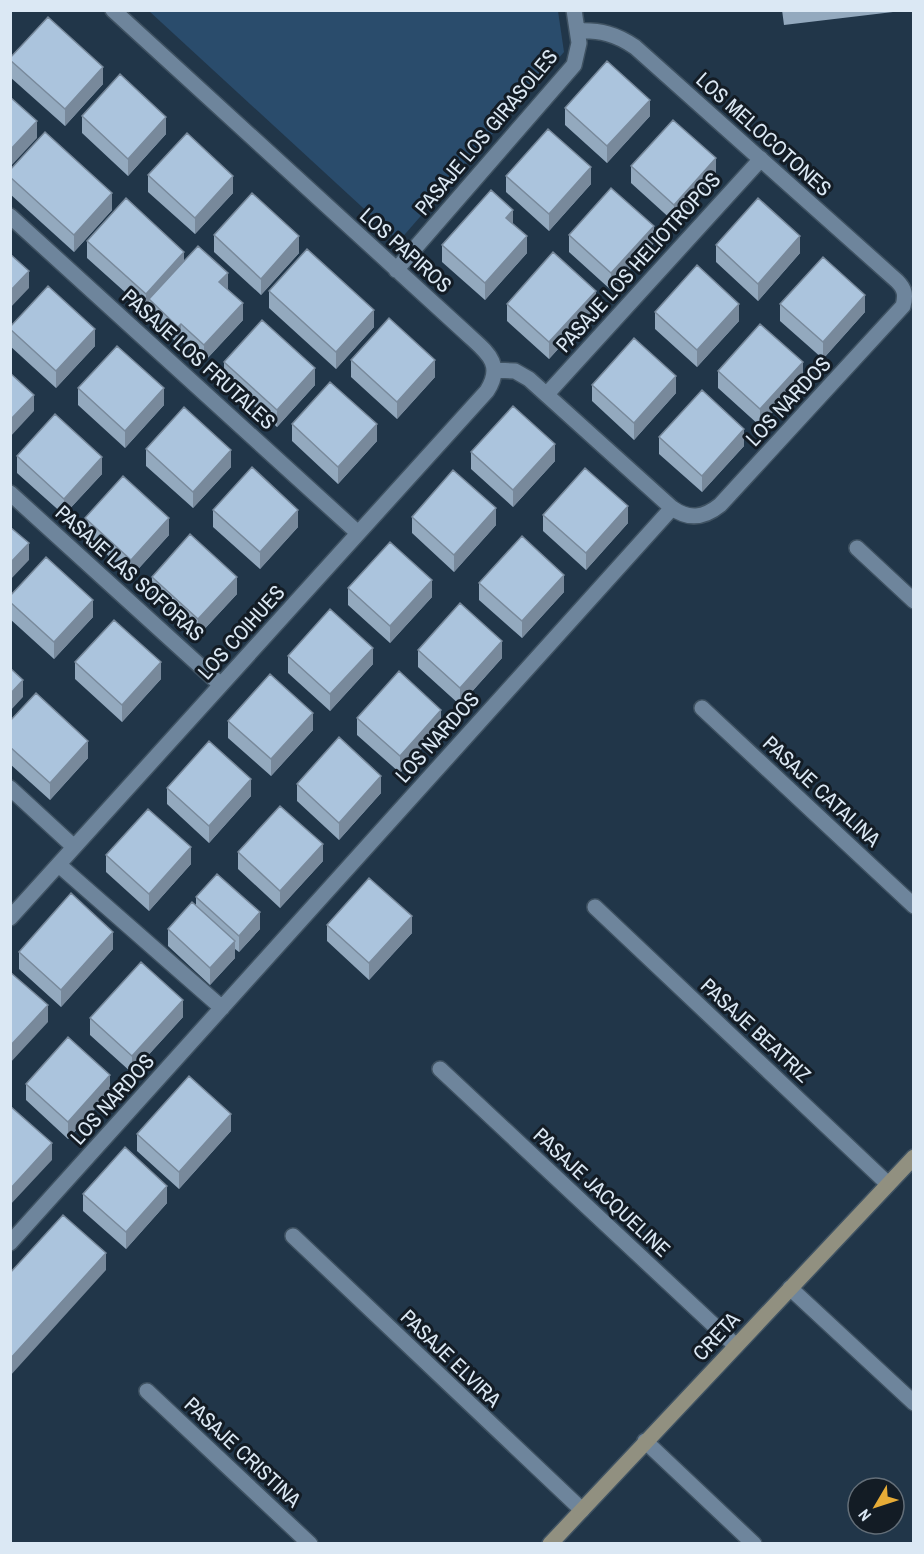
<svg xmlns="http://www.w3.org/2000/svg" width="924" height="1554" font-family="'Archivo Narrow',sans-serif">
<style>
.green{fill:#2a4c6c}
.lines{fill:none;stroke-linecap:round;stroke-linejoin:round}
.street-casing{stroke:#3f5262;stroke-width:18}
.secondary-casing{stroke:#3f5262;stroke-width:18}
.street{stroke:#6e859c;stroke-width:15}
.secondary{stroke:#919080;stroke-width:15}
.wall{fill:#93a9be}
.shaded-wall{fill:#78899b}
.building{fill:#abc4dd;stroke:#78899b;stroke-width:1.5}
.labels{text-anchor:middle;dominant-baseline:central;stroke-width:6;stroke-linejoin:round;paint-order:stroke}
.street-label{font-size:21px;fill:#dbe8f4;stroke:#131c25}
</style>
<rect width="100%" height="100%" fill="#213649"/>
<path class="green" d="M149 11H558L564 52 399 241Z"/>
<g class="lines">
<g class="street-casing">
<path id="street" d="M10 216 358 533
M396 270 574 65 579 43 574 10
M495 370 515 371 529 379 672 508C689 520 704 518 720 505L903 306C906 295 905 289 897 281L635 47C616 34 600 30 578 31
M547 394 761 159
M10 493 221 685
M857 548 914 601
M702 708 914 906
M10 788 74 847
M59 865 222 1008
M595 907 888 1184
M10 918 487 391C505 363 485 351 466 333L113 10
M440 1069 736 1346
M293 1236 582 1510
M10 1243 672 508
M790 1288 914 1403
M147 1391 310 1544
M645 1441 754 1544"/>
</g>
<g class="secondary-casing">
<path id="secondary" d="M550 1544 914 1157"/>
</g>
<use href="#street" class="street"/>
<use href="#secondary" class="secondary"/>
</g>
<path class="wall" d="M782 10H893V12L784 25Z
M10 58 103 84 65 126 10 77Z
M565 108 650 116 607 163 565 125Z
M82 116 166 134 128 176 82 133Z
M631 166 716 175 674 222 631 183Z
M10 170 112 210 74 252 10 194Z
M148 175 233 193 195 234 148 192Z
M506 176 591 184 549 231 506 192Z
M214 235 299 253 261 295 214 252Z
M569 235 654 243 611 290 569 252Z
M87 241 184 261 228 290 243 320 204 362 181 341 178 344 149 316V308L146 311 87 258Z
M442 245 527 253 485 300 442 262Z
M716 245 800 253 758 301 716 262Z
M269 291 374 327 336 369 269 308Z
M507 304 596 307 549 359 507 321Z
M780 304 865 312 823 359 780 321Z
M655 312 739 321 697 367 655 329Z
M10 327 95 346 56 388 10 346Z
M351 360 435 377 397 419 351 377Z
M224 362 315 385 277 427 224 379Z
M718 371 803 379 760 426 718 388Z
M592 385 676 393 634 440 592 401Z
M78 388 164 405 125 448 78 405Z
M292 424 377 441 338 484 292 441Z
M659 437 744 446 702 492 659 454Z
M146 449 231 467 193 508 146 466Z
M471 452 555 461 513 507 471 469Z
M17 456 102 474 64 515 17 473Z
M213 510 298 527 260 569 213 527Z
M543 515 628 523 586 570 543 531Z
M412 517 496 525 454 572 412 533Z
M85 518 169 535 131 577 85 534Z
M152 577 237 594 198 636 152 594Z
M479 583 564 592 522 638 479 600Z
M348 588 432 597 390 643 348 605Z
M10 596 93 617 54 659 10 619Z
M418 650 502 658 460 705 418 667Z
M288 656 373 664 330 711 288 673Z
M75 662 161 679 122 722 75 679Z
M357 718 441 727 400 773 357 735Z
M10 721 88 758 50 800 10 764Z
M228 721 313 730 271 776 228 738Z
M297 784 381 793 339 840 297 801Z
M167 788 251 796 209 843 167 804Z
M238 852 323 861 280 908 238 869Z
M106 855 191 864 149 911 106 872Z
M196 897 260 929 239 952 235 949V958L210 985 168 946V929L196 905Z
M327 925 412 933 369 980 327 941Z
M113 949 61 1007 19 969V952Z
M183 1017 132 1073 90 1035V1018Z
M26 1084 110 1092 68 1139 26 1100Z
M231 1131 179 1189 137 1151V1134Z
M83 1194 167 1203 126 1249 83 1211Z"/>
<path class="shaded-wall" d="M103 67V84L65 126V109Z
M650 100V116L607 163V146Z
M166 117V134L128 176V159Z
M37 121V138L10 167V150Z
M716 158V175L674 222V205Z
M591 167V184L549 231V214Z
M233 176V193L195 234V218Z
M112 193V210L74 252V235Z
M513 210V227L506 218Z
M654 226V243L611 290V273Z
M299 236V253L261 295V279Z
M527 236V253L485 300V283Z
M800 236V253L758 301V284Z
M184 252V269L149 299V308L146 311V294Z
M29 271V288L10 308V291Z
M228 273V290L219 282Z
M596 291V307L549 359V342Z
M865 295V312L823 359V342Z
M243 303V320L204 362V345Z
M739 304V321L697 367V350Z
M374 310V327L336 369V352Z
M181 324V341L178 344V327Z
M95 329V346L56 388V371Z
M435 360V377L397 419V402Z
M803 362V379L760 426V409Z
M315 368V385L277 427V410Z
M676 376V393L634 440V423Z
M164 388V405L125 448V431Z
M34 395V411L10 437V420Z
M377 424V441L338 484V467Z
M744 429V446L702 492V476Z
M555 444V461L513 507V490Z
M231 450V467L193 508V492Z
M102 457V474L64 515V499Z
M628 506V523L586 570V553Z
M496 508V525L454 572V555Z
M298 510V527L260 569V552Z
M169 518V535L131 577V560Z
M29 543V560L10 580V563Z
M564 575V592L522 638V621Z
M237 577V594L198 636V619Z
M432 580V597L390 643V626Z
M93 600V617L54 659V642Z
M502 641V658L460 705V688Z
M373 648V664L330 711V694Z
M161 662V679L122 722V705Z
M23 680V697L10 711V694Z
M441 710V727L400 773V756Z
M313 713V730L271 776V759Z
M88 741V758L50 800V783Z
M381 776V793L339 840V823Z
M251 779V796L209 843V826Z
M12 824V841L10 843V826Z
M323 844V861L280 908V891Z
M191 847V864L149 911V894Z
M260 912V929L239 952V936Z
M412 916V933L369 980V963Z
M113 932V949L61 1007V990Z
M235 941V958L210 985V968Z
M183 1000V1017L132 1073V1056Z
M48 1005V1022L10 1063V1046Z
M110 1075V1092L68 1139V1122Z
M231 1114V1131L179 1189V1172Z
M52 1143V1160L10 1205V1189Z
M167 1186V1203L126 1249V1232Z
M106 1253V1270L10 1376V1359Z"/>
<path class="building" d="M48 17 103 67 65 109 10 60V58Z
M607 61 650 100 607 146 565 108Z
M120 74 166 117 128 159 82 116Z
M10 97 37 121 10 150Z
M673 120 716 158 674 205 631 166Z
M548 129 591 167 549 214 506 176Z
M45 132 112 193 74 235 10 177V170Z
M187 133 233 176 195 218 148 175Z
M611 188 654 226 611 273 569 235Z
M491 190 513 210 506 218 527 236 485 283 442 245Z
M252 193 299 236 261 279 214 235Z
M126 198 184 252 146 294 87 241Z
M758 198 800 236 758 284 716 245Z
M198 246 228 273 219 282 243 303 204 345 181 324 178 327 149 299Z
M307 249 374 310 336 352 269 291Z
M553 252 596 291 549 342 507 304Z
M10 254 29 271 10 291Z
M823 257 865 295 823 342 780 304Z
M697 265 739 304 697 350 655 312Z
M48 286 95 329 56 371 10 329V327Z
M389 318 435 360 397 402 351 360Z
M262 320 315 368 277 410 224 362Z
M760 324 803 362 760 409 718 371Z
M634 338 676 376 634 423 592 385Z
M117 346 164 388 125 431 78 388Z
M10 373 34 395 10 420Z
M330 382 377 424 338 467 292 424Z
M702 390 744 429 702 476 659 437Z
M513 406 555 444 513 490 471 452Z
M184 407 231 450 193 492 146 449Z
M55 414 102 457 64 499 17 456Z
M252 467 298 510 260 552 213 510Z
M585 468 628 506 586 553 543 515Z
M453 470 496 508 454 555 412 517Z
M123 476 169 518 131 560 85 518Z
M10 527 29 543 10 563Z
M190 534 237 577 198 619 152 577Z
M522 536 564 575 522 621 479 583Z
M390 542 432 580 390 626 348 588Z
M46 557 93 600 54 642 10 602V596Z
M460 603 502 641 460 688 418 650Z
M330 609 373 648 330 694 288 656Z
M114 620 161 662 122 705 75 662Z
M10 668 23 680 10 694Z
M399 671 441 710 400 756 357 718Z
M270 674 313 713 271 759 228 721Z
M36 693 88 741 50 783 10 747V721Z
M339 737 381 776 339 823 297 784Z
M209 741 251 779 209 826 167 788Z
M280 806 323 844 280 891 238 852Z
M148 809 191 847 149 894 106 855Z
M217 874 260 912 239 936 196 897Z
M369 878 412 916 369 963 327 925Z
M71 893 113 932 61 990 19 952Z
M192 902 235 941 210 968 168 929Z
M141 962 183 1000 132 1056 90 1018Z
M10 972 48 1005 10 1046Z
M68 1037 110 1075 68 1122 26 1084Z
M189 1076 231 1114 179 1172 137 1134Z
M10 1106 52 1143 10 1189Z
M125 1147 167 1186 126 1232 83 1194Z
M63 1215 106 1253 10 1359V1273Z"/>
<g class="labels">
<g class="street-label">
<text transform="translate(486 132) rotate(-50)">PASAJE LOS GIRASOLES</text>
<text transform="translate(764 134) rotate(42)">LOS MELOCOTONES</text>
<text transform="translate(406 250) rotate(42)">LOS PAPIROS</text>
<text transform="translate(638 262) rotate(-48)">PASAJE LOS HELIOTROPOS</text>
<text transform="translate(199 359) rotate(42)">PASAJE LOS FRUTALES</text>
<text transform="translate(788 401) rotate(-47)">LOS NARDOS</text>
<text transform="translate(130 573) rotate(42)">PASAJE LAS SOFORAS</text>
<text transform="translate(241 632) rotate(-48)">LOS COIHUES</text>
<text transform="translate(437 737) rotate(-48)">LOS NARDOS</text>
<text transform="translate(822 791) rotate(43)">PASAJE CATALINA</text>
<text transform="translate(756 1030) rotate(43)">PASAJE BEATRIZ</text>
<text transform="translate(112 1099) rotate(-48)">LOS NARDOS</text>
<text transform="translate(602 1192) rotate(43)">PASAJE JACQUELINE</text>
<text transform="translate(716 1336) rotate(-47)">CRETA</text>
<text transform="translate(451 1358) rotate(44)">PASAJE ELVIRA</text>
<text transform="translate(243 1452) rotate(43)">PASAJE CRISTINA</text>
</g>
</g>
<rect width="924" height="1554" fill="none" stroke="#dbe8f4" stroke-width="24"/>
<g transform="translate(876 1506) rotate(231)"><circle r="28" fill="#131c25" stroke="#636e78" stroke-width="1.5"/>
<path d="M0-4.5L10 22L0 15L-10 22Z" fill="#e7ac37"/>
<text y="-9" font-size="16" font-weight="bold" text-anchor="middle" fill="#dbe8f4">N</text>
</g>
</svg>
